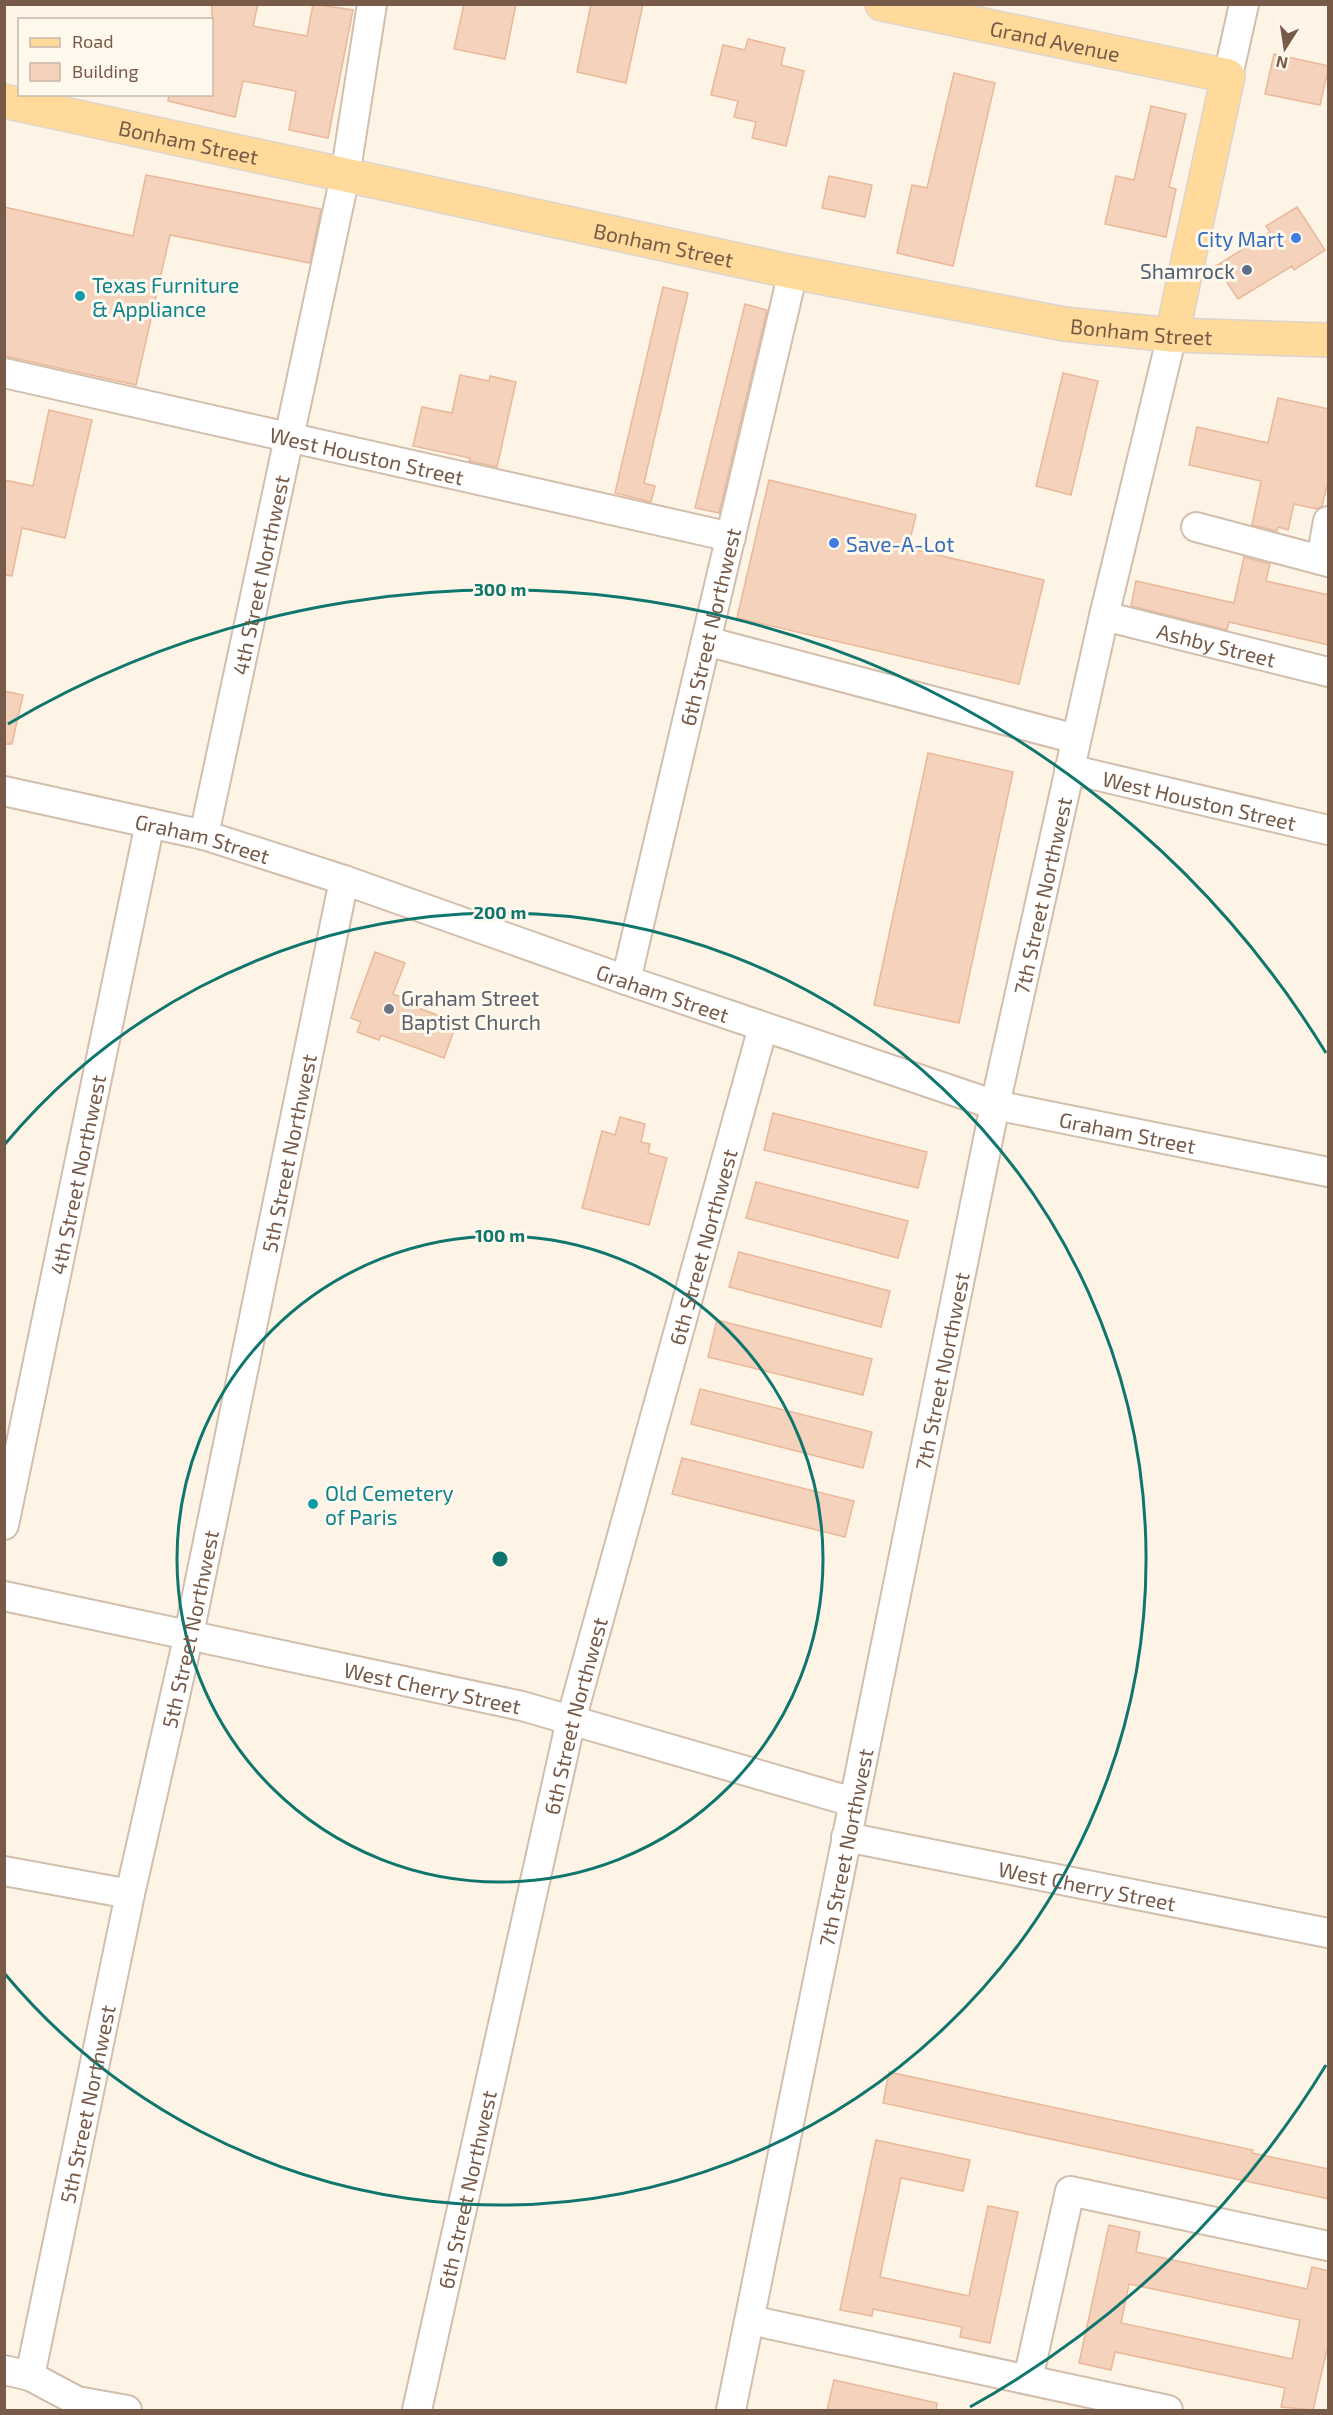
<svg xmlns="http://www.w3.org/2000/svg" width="1333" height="2415" font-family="'Exo 2',sans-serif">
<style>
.building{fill:#f5d2bb;stroke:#e9b89a;stroke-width:1.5;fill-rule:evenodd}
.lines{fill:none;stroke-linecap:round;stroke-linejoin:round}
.minor-casing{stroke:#d2beac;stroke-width:32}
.major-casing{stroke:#dcd4cf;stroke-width:36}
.minor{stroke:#fff;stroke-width:28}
.major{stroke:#ffda9a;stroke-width:33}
.ring{fill:none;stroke:#0f766e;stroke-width:3}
.shop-dot{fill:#3f7fe0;stroke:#fff8ec;stroke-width:2}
.service-dot{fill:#5c6f8a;stroke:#fff8ec;stroke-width:2}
.culture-dot{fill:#0f9aa8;stroke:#fff8ec;stroke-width:2}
.worship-dot{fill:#6b7280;stroke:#fff8ec;stroke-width:2}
.labels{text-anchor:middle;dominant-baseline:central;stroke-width:6;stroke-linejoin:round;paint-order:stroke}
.street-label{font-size:21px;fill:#785a48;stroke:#fff8ec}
.shop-label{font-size:21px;fill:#366cbe;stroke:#fff8ec;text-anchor:end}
.service-label{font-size:21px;fill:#4e5e75;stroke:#fff8ec;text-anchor:end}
.culture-label{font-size:21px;fill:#0d838f;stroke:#fff8ec;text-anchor:start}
.worship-label{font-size:21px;fill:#5b616d;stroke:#fff8ec;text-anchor:start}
.centre{fill:#0f766e;stroke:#fff8ec;stroke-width:3}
.ring-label{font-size:18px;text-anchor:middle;font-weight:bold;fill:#0f766e;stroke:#fff8ec;stroke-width:6;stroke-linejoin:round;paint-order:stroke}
</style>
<rect width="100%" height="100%" fill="#fef4e5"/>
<path class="building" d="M212 4H258L253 26 307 36 313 4 353 10 328 138 289 130 296 91 243 81 235 117 168 101 169 94H212Z
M464 4H516L505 59 454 49Z
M591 4H643L626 83 577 72Z
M748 39 785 48 781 65 804 71 786 146 752 138 756 122 734 117 738 101 711 95 723 45 745 50Z
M1274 54 1329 66 1320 105 1265 94Z
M954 73 995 83 953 266 897 253 912 185 927 188Z
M1151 106 1186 114 1169 187 1176 189 1166 237 1105 224 1116 176 1134 180Z
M146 175 321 209 310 263 170 235 136 385 4 356V207L133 236Z
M829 176 872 185 865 217 822 208Z
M1297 207 1325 250 1294 270 1292 266 1238 299 1216 266 1270 232 1266 226Z
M663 287 688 293 644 483 655 486 651 502 615 493Z
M745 304 767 310 719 513 695 508Z
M1063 373 1098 381 1071 495 1036 486Z
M460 375 489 381 490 376 516 382 497 467 469 461 470 458 413 446 422 407 452 413Z
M1278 398 1329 409V478L1322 506 1317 509 1294 504 1288 530 1278 527 1277 531 1252 525 1261 481 1189 465 1197 427 1268 443Z
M49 410 92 420 65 538 22 528 12 576 4 575V480L33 486Z
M769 480 916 515 908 548 1044 580 1019 684 737 618Z
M1244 557 1270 564 1266 581 1329 595V645L1229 622 1227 630 1131 606 1136 581 1234 603Z
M4 691 23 695 12 744H4Z
M928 753 1013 772 959 1023 874 1005Z
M375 952 405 963 393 994 401 997 399 1001 457 1022 444 1058 381 1035 379 1040 357 1032 361 1022 351 1018Z
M773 1113 927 1152 918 1188 764 1150Z
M620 1117 645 1124 641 1142 650 1144 648 1153 667 1158 649 1225 582 1208 602 1131 615 1135Z
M756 1182 908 1221 898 1258 746 1218Z
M739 1252 890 1291 881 1327 729 1287Z
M717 1320 872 1359 863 1395 708 1357Z
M700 1389 872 1432 863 1468 691 1424Z
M682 1458 854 1501 845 1537 672 1494Z
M889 2072 1253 2150 1252 2153 1329 2169V2199L883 2103Z
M876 2140 970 2160 963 2191 901 2178 880 2277 969 2296 988 2206 1018 2212 990 2343 960 2337 962 2327 873 2309 872 2316 840 2310Z
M1109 2225 1140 2232 1136 2252 1307 2289 1312 2267 1329 2271V2341L1313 2410 1281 2407 1285 2388 1115 2352 1111 2370 1079 2363ZM1129 2284 1300 2320 1292 2359 1121 2323Z
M834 2380 937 2403 936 2410H827Z"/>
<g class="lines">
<g class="minor-casing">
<g id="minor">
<path d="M1228 76 1244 4"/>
<path id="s1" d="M4 373 731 537"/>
<path d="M1196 527 1328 562"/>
<path d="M1321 560 1328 521"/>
<path id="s2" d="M1104 616 1328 672"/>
<path d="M706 641 1076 739"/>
<path id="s3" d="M1069 769 1328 830"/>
<path id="s4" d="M4 791 204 835 344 880 626 980 995 1105 1328 1172"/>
<path id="s5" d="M204 835 345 176 372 4"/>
<path id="s6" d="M626 980 793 272"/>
<path id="s7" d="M4 1525 150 823"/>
<path id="s8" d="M4 1596 522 1706 853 1802"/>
<path id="s9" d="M846 1837 1328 1933"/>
<path d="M4 1871 130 1894"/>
<path d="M750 2320 1168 2410"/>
<path d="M4 2370 30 2376 77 2401 127 2410"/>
<path id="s10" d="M30 2376 130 1894 189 1634 344 880"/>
<path d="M1028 2379 1070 2191 1328 2246"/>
<path id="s11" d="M417 2410 571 1720 763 1027"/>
<path id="s12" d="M731 2410 995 1105 1104 616 1172 335"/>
</g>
</g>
<g class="major-casing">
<g id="major">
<path id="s13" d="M882 4 1228 76 1172 335"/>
<path id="s14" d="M4 101 793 272 1064 324 1172 335 1328 340"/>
</g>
</g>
<use href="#minor" class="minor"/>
<use href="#major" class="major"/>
</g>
<g class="ring">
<circle cx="500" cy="1559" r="323"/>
<path d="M5 1144A646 646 0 1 1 5 1974"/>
<path d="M1326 2065A969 969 0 0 1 970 2407M8 724A969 969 0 0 1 1326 1053"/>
</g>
<g class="shop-dot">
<circle cx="1296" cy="238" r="6"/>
<circle cx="834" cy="543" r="6"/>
</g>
<circle class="service-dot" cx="1247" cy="270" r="6"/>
<g class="culture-dot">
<circle cx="80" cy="296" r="6"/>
<circle cx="313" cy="1504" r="6"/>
</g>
<circle class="worship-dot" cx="389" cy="1009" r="6"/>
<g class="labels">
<g class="street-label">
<text stroke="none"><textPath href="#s13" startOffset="177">Grand Avenue</textPath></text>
<text stroke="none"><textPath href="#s14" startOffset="189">Bonham Street</textPath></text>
<text stroke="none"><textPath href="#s14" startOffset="675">Bonham Street</textPath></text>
<text stroke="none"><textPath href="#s14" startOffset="1161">Bonham Street</textPath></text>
<text stroke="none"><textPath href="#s1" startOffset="372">West Houston Street</textPath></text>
<text stroke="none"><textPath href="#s5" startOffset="266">4th Street Northwest</textPath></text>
<text stroke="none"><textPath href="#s6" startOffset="363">6th Street Northwest</textPath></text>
<text stroke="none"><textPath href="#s2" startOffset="116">Ashby Street</textPath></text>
<text stroke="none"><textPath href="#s3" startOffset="134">West Houston Street</textPath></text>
<text stroke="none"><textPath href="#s4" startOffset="204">Graham Street</textPath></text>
<text stroke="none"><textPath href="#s12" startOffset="1546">7th Street Northwest</textPath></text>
<text stroke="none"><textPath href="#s4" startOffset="690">Graham Street</textPath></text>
<text stroke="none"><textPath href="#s4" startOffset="1176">Graham Street</textPath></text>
<text stroke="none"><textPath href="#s10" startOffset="1250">5th Street Northwest</textPath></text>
<text stroke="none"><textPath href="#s7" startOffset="358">4th Street Northwest</textPath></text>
<text stroke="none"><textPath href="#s11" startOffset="1198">6th Street Northwest</textPath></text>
<text stroke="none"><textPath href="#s12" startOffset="1060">7th Street Northwest</textPath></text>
<text stroke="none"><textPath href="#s10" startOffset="764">5th Street Northwest</textPath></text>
<text stroke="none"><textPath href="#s8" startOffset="438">West Cherry Street</textPath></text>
<text stroke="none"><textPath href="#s11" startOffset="712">6th Street Northwest</textPath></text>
<text stroke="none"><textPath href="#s12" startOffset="574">7th Street Northwest</textPath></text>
<text stroke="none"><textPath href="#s9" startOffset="246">West Cherry Street</textPath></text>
<text stroke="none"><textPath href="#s10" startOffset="278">5th Street Northwest</textPath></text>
<text stroke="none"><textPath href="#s11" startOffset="226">6th Street Northwest</textPath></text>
</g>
<g class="shop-label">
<text x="1284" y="238">City Mart</text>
<text x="846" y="543" text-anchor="start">Save-A-Lot</text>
</g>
<g class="service-label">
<text x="1235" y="270">Shamrock</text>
</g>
<g class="culture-label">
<text x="92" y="284">Texas Furniture<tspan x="92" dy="24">&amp; Appliance</tspan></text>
<text x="325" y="1492">Old Cemetery<tspan x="325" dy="24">of Paris</tspan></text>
</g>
<g class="worship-label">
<text x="401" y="997">Graham Street<tspan x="401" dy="24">Baptist Church</tspan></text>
</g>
</g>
<circle cx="500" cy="1559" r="9" class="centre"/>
<g class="ring-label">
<text x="500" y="596">300 m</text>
<text x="500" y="919">200 m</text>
<text x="500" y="1242">100 m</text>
</g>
<rect width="1333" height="2415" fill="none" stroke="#785a48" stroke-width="12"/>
<rect x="18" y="18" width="195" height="78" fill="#fff8ec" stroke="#c9b9aa" stroke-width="1.5"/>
<rect x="30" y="38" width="30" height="9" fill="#ffda9a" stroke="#c9b9aa" stroke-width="1.5"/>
<text x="72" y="48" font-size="18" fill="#785a48">Road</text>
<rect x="30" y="63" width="30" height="18" fill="#f5d2bb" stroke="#c9b9aa" stroke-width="1.5"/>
<text x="72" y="78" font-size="18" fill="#785a48">Building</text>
<g transform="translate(1285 48) rotate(192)" stroke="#fff8ec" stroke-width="4.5" paint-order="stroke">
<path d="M0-4.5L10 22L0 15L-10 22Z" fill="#785a48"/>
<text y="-9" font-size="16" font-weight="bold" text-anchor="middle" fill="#785a48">N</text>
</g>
</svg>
